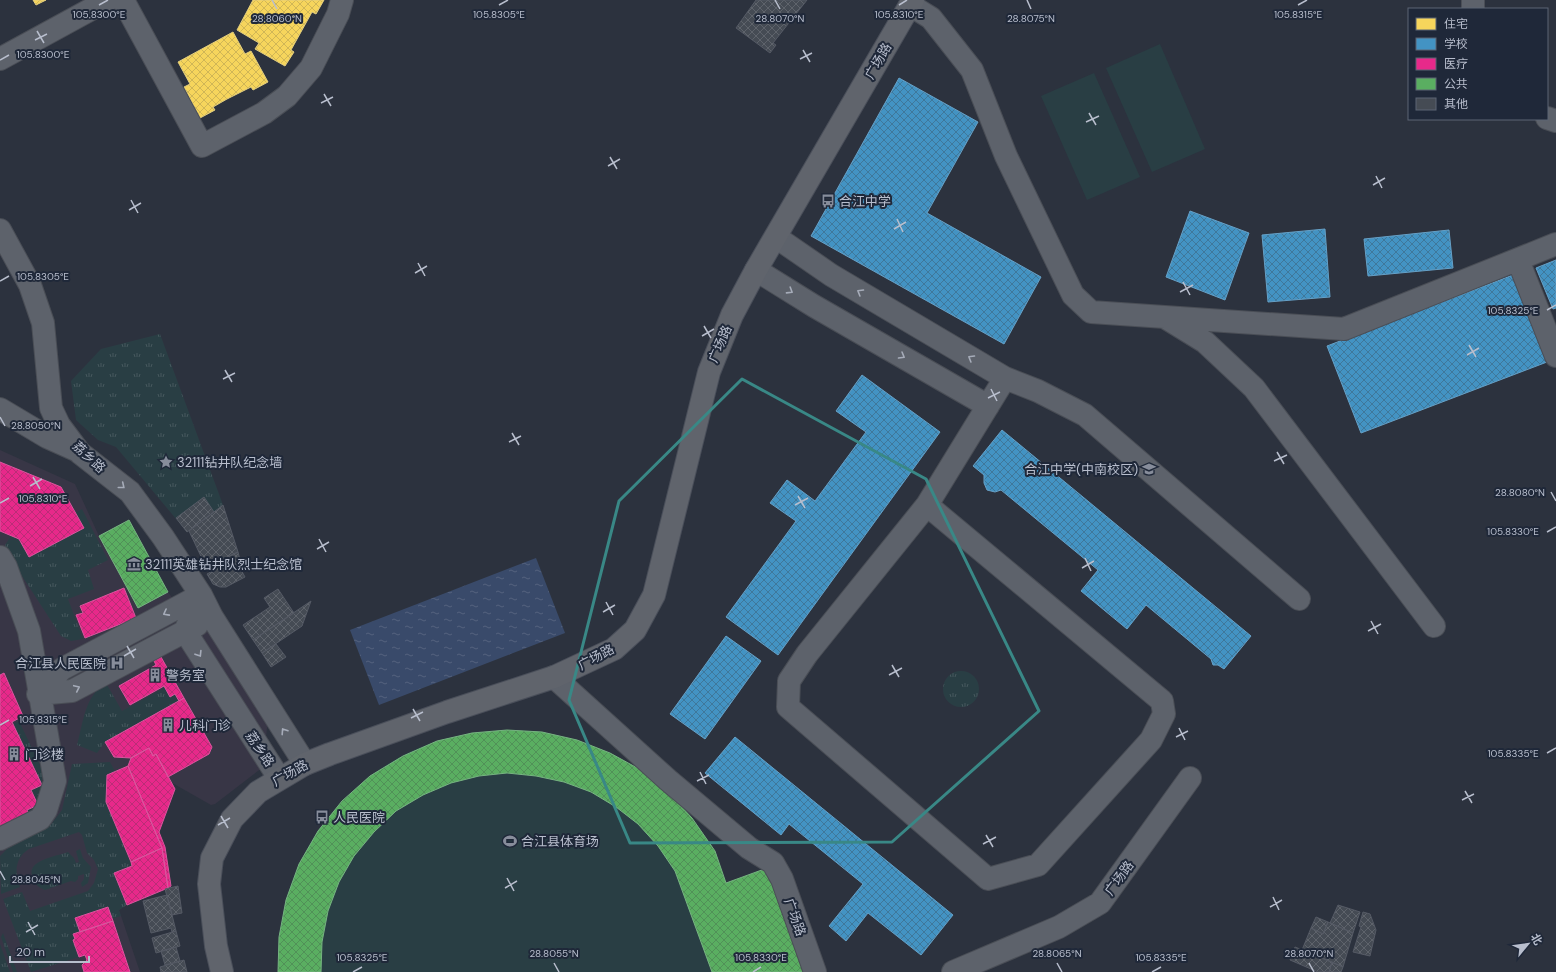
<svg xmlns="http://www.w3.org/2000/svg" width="1556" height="972" font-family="'DM Sans','Noto Sans SC',sans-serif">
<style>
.medical{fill:#383646}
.grass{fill:url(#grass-tufts)}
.pitch{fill:#293e44}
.water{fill:url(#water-ripples)}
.homes{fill:url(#homes-cross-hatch);stroke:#e3ce7e}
.schools{fill:url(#schools-cross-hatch);stroke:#66a0c6}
.health{fill:url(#health-cross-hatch);stroke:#d9569e}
.public{fill:url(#public-cross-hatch);stroke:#76b381}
.building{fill:url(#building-cross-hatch);stroke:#555a65}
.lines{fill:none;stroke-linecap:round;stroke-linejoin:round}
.minor-casing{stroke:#4a4e56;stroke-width:24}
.major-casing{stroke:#4a4f5a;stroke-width:24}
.minor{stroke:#5d626b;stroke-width:22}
.major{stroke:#60646c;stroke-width:22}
.oneway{stroke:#a6acb9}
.marked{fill:none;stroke:#398886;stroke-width:3;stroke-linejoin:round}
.ticks{fill:none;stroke:#b8becd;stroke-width:1.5}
.labels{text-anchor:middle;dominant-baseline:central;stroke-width:4;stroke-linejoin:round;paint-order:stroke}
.street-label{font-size:13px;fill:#b8becd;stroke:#1f2839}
.poi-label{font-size:13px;fill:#b8becd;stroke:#1f2839;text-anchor:start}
.ticks-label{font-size:10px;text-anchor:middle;fill:#b8becd;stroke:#1f2839;stroke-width:4;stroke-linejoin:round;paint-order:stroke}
</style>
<defs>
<pattern id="grass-tufts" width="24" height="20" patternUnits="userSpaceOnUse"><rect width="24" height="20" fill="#293e44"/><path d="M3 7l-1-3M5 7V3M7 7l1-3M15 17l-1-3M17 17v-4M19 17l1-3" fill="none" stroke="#46585e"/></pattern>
<pattern id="water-ripples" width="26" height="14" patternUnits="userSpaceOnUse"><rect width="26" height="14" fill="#394a6a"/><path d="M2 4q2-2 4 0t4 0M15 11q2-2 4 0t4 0" fill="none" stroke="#54627e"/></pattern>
<pattern id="homes-cross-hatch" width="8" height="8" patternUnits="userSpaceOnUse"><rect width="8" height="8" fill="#f6d55c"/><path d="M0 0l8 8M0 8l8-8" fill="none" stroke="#d0b656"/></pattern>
<pattern id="schools-cross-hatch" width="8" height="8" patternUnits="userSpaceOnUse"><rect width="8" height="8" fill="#4393c3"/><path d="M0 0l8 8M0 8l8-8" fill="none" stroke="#3f789b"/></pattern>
<pattern id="health-cross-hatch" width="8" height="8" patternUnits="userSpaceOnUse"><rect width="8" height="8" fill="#e7298a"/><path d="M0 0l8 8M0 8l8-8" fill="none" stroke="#bb2d77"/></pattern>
<pattern id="public-cross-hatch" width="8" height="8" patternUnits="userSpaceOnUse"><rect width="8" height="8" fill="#5aae61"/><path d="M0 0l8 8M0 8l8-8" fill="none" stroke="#519158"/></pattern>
<pattern id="building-cross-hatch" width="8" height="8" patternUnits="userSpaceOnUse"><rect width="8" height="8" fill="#454b54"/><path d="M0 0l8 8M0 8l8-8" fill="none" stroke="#5e636b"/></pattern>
</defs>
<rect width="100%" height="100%" fill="#2c323e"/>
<path class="medical" d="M0 450 75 484 99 536 138 607 168 592 175 602 190 594 268 718 263 767 215 804 211 805 160 776 128 766 107 775 106 802 132 866 114 873 127 905 119 910 140 972H0Z"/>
<path class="grass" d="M160 334 223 505 187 532 116 447 98 440 76 420 71 381 101 349Z
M82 509 108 560 88 570 94 589 68 599 83 639 71 641 61 636 9 556 5 545 11 536 20 531 27 541Z
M943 689a18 18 0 1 1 36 0a18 18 0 1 1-36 0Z
M106 683 122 711 162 689V687L164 686 170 697 175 694 179 701 105 742 97 753 77 745C83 723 85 695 106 683Z
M19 721 42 769C45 786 37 800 29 815L27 810 31 790 41 785 13 724Z
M110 762 115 771 107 775 106 802 132 866 114 874 127 905 119 910 121 916 112 919 108 907 75 918 80 932 74 934 75 939 73 940 79 957 31 972 3 899 22 892 30 911 88 891 94 883 98 869 94 860 87 853 82 835 79 832 29 849C15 858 14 872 20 887L1 894 0 856 7 849 49 827 62 810 72 764Z
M80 849 83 858 91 867 88 883 82 887 81 883 84 879V874L78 876V879L75 882 71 881 45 890C37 887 35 884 32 876 27 860 57 856 68 852L74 858 76 863 79 862 76 851Z
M3 933 17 972H13L1 937Z
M0 944 10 972H0Z"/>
<path class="pitch" d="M1160 44 1205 149 1152 172 1106 68Z
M1094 73 1140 177 1087 200 1041 96Z
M507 730 542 732 577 740 610 753 641 770 668 792 692 818 715 851 726 883 808 972H278C279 948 280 923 286 900 306 827 365 763 438 741 460 734 484 732 507 730Z"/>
<path class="water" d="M536 558 565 633 379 705 350 630Z"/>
<path class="homes" d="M33 0H46L36 5Z
M253 0H324L316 14 312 12 291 50 294 52 285 66 255 49 259 43 237 30Z
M233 32 245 54 251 51 268 82 253 90 251 87 227 99 213 107 215 110 200 118 184 87 190 84 178 62Z"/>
<path class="schools" d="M899 78 978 122 927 213 1041 277 1004 344 811 236Z
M1190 211 1249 233 1225 300 1166 277Z
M1325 229 1330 297 1268 302 1262 235Z
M1449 230 1453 268 1368 276 1364 239Z
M1556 260V308L1553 309 1536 268Z
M1513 275 1547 362 1361 433 1327 346Z
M862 375 940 432 778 655 726 617 796 521 770 503 787 480 815 501 866 432 836 411Z
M1002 430 1251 636 1224 669 1218 665H1213L1211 659 1146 605 1127 629 1081 591 1098 570 1001 490 995 492 987 490 984 483V475L973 466Z
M726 636 761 661 705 739 670 714Z
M735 737 953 915 921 955 868 913 846 941 829 926 863 884 789 824 781 835 705 773Z"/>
<path class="health" d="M0 462 61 487 84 528 29 557 19 539 0 531Z
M124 588 136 618 85 638 76 615 83 613 80 606Z
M161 657 184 698 179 701 175 694 170 697 164 686 130 705 119 686 156 665 154 661Z
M4 673 23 716 12 722 13 724 42 785 31 790 38 805 27 810 29 815 0 828V675Z
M184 698 212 747 209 754 168 777 156 754 153 756 149 748 131 758 114 757 105 742Z
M149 748 153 756 156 754 175 789 159 832 165 847 171 886 168 888 162 848 128 766 131 758Z
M128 766 162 848 131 862 106 802 107 775Z
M162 848 168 888 127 905 114 873 132 866 131 862Z
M108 907 113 921 80 932 75 918Z
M113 921 130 972H84L82 965 87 960 85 955 79 957 73 940 75 939 73 934Z"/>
<path class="public" d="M129 520 168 592 138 608 99 536Z
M507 730 542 732 577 740 610 753 641 770 668 792 692 818 715 851 726 883 770 867 808 972H712L675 871 658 846 638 824 616 807 591 792 564 782 536 776 507 773 479 776 451 783 423 795 396 811 374 832 354 856 339 882 328 911 322 942 321 972H278L279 937 286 900 299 864 318 831 342 801 370 776 403 756 437 741 472 733Z"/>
<path class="building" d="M756 0H807L773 43 776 45 770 53 736 28Z
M204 497 214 512 187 532 176 518Z
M223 505 238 552 206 567 189 531Z
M238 552 240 560 236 562 235 559 212 571 209 566Z
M235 559 245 577 226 587H220L213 584 207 574Z
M278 589 294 613 253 640 243 625 270 607 264 598Z
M311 601 302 626 262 653 253 640Z
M276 644 286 657 271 667 262 653Z
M178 886 182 913 172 915 165 889Z
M167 895 176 931 172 932 171 928 151 933 143 901Z
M1338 905 1360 912 1353 933 1330 923Z
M1363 912 1370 914 1376 930 1370 956 1353 952 1361 927 1359 926Z
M1316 917 1328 922 1323 934 1311 928Z
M1328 922 1353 933 1343 967 1302 950 1311 928 1323 934Z
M176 931 180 946 156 953 152 938Z
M176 947 180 961 165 965 161 951Z
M1295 947 1332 962 1329 972H1318L1290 960Z
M184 960 187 972H161L160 967Z
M1332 962 1343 967 1341 972H1329Z"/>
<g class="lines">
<g class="minor-casing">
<path id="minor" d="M123 0 202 146 264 113 287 96 311 68 338 14 342 0
M910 5 931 18 972 70 1006 156 1073 295 1091 312 1344 329 1556 244
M1473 9V0
M0 59 108 0
M1547 118 1556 121
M0 230 30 285 43 323 51 408 59 425 80 453 130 492 163 537 201 595 212 617 305 764
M776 237 831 275 1005 378 1038 391 1085 415 1299 599
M1518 260 1556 356
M756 270 814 306 988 406
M1166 318 1205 342 1254 388 1434 626
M0 409 47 437 76 450
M927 505 1162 701 1164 714 1151 740 1038 865 988 879 788 707 789 681 807 654 927 505 1005 378
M0 557 6 567 29 631 55 781 46 810 40 819 0 839
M201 595 185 631 279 778
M554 677 668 780 749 848 773 863 782 879 815 972
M38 694 62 669 201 595
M38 694 72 691 197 625
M953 972 1059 927 1100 903 1190 778"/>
</g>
<g class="major-casing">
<path id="major" d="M222 972 216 946 209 884 212 858 232 819 258 792 305 764 330 754 447 712 554 677 614 649 635 630 654 595 709 372 732 315 756 270 913 0"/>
</g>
<use href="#minor" class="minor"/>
<use href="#major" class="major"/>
</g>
<defs><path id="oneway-chevron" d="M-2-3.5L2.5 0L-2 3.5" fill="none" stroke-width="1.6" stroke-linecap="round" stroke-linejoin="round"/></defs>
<g class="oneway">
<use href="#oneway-chevron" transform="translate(790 291) rotate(32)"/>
<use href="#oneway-chevron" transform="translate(860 292) rotate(-149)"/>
<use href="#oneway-chevron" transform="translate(902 356) rotate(30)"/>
<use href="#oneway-chevron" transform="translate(971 358) rotate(-149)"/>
<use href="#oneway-chevron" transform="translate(122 486) rotate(39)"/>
<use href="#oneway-chevron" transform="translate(166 613) rotate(152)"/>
<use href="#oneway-chevron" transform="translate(199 654) rotate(58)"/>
<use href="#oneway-chevron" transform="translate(77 688) rotate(-25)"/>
<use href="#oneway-chevron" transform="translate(284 731) rotate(-123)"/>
</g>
<path class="marked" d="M742 379 926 479 1039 711 892 842 630 843 569 700 619 501Z"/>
<path class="ticks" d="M272 0 277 9M775 0 780 9M1027 0 1031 9M99 5 108 0M499 5 508 0M899 5 907 0M1298 5 1307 0M37 31 44 43M35 40 47 34M803 50 810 62M800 59 812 53M0 60 9 55M324 94 331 106M321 103 333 97M1089 113 1096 125M1086 122 1099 116M610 157 617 169M608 166 620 159M1376 176 1382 188M1373 185 1385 178M131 200 138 213M129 210 141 203M897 219 903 232M894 229 906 222M418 263 425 276M415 273 427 266M0 281 9 276M1183 282 1190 295M1180 292 1193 285M1547 310 1556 305M704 326 711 338M702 336 714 329M1469 345 1476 357M1467 355 1479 348M225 370 232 382M223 379 235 373M991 389 997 401M988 398 1000 392M0 417 5 426M512 433 519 445M509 442 521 436M1277 452 1284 464M1274 461 1287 455M33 477 40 489M30 486 42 479M1551 492 1556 501M798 496 805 508M0 503 9 498M795 505 808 498M1547 532 1556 527M319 539 326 552M317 549 329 542M1085 558 1091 571M1082 568 1094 561M606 602 613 615M603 612 615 605M1371 621 1378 634M1368 631 1381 624M127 646 134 658M124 656 136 649M892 665 899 677M889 675 902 668M413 709 420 721M411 718 423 712M0 725 9 720M1179 728 1185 740M1176 737 1188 731M1547 753 1556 748M700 772 706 784M697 781 709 775M1465 791 1472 803M1462 800 1474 794M221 816 228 828M218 825 230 818M986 835 993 847M983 844 996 837M0 871 5 880M507 878 514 891M505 888 517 881M1273 897 1279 910M1270 907 1282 900M28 922 35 935M26 932 38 925M554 963 559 972M1057 963 1062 972M1309 963 1314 972M353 972 362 967M753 972 761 967M1152 972 1161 967"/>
<defs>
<g id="bus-bare" transform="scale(1.08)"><path d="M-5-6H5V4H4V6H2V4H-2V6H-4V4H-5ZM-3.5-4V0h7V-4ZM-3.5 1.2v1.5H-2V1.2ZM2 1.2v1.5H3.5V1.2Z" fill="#878d9b" stroke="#1f2839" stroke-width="2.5" paint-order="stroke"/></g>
<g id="sight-bare" transform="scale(1.08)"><path d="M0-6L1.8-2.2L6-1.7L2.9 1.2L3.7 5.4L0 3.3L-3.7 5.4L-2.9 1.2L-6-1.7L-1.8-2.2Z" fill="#878d9b" stroke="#1f2839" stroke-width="2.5" paint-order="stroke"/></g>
<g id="school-bare" transform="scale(1.08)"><path d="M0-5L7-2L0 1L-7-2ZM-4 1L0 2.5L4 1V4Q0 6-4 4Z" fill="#878d9b" stroke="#1f2839" stroke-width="2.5" paint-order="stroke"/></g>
<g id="museum-bare" transform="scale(1.08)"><path d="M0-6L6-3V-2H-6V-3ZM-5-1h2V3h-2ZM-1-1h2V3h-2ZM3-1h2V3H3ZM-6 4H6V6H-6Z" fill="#878d9b" stroke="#1f2839" stroke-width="2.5" paint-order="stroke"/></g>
<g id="hospital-bare" transform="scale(1.08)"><path d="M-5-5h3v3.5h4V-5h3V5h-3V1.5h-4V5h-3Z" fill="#878d9b" stroke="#1f2839" stroke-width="2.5" paint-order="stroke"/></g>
<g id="building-bare" transform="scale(1.08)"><path d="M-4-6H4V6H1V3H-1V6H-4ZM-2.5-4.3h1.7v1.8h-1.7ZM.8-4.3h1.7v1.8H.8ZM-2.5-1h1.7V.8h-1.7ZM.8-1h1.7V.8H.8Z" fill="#878d9b" stroke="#1f2839" stroke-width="2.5" paint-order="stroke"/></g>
<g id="stadium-bare" transform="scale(1.08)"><path d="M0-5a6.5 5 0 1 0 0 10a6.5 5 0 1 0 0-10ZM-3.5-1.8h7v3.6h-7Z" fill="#878d9b" stroke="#1f2839" stroke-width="2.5" paint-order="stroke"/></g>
</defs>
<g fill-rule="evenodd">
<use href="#bus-bare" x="828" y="201"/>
<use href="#sight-bare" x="166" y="462"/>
<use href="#school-bare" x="1149" y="469"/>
<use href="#museum-bare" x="134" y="564"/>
<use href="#hospital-bare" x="117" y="663"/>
<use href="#building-bare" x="155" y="675"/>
<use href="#building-bare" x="168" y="725"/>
<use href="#building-bare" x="14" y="754"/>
<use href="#bus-bare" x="322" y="817"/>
<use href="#stadium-bare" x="510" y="841"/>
</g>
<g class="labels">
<g class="street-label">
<text transform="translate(878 61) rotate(-60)">广场路</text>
<text transform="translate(720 344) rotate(-67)">广场路</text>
<text transform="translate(89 457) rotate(43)">荔乡路</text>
<text transform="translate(596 657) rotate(-28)">广场路</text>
<text transform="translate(260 749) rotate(56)">荔乡路</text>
<text transform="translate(290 773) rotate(-29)">广场路</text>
<text transform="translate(1119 878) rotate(-54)">广场路</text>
<text transform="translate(795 917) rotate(70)">广场路</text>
</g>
<g class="poi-label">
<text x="839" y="201">合江中学</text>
<text x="177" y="462">32111钻井队纪念墙</text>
<text x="1138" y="469" text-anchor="end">合江中学(中南校区)</text>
<text x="145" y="564">32111英雄钻井队烈士纪念馆</text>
<text x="106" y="663" text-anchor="end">合江县人民医院</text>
<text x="166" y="675">警务室</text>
<text x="179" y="725">儿科门诊</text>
<text x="25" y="754">门诊楼</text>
<text x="333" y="817">人民医院</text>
<text x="521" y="841">合江县体育场</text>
</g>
</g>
<g class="ticks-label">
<text x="99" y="18">105.8300°E</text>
<text x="499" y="18">105.8305°E</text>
<text x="899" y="18">105.8310°E</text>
<text x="1298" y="18">105.8315°E</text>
<text x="277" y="22">28.8060°N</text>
<text x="780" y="22">28.8070°N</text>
<text x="1031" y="22">28.8075°N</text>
<text x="43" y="58">105.8300°E</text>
<text x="43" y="280">105.8305°E</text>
<text x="1513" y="314">105.8325°E</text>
<text x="36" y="429">28.8050°N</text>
<text x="1520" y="496">28.8080°N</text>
<text x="43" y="502">105.8310°E</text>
<text x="1513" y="535">105.8330°E</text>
<text x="43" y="723">105.8315°E</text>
<text x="1513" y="757">105.8335°E</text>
<text x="36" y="883">28.8045°N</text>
<text x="554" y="957">28.8055°N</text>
<text x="1057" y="957">28.8065°N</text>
<text x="1309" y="957">28.8070°N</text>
<text x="362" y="961">105.8325°E</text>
<text x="761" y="961">105.8330°E</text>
<text x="1161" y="961">105.8335°E</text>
</g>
<rect x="1408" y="8" width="140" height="112" fill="#1f2839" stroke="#5c6474"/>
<rect x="1416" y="18" width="20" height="12" fill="#f6d55c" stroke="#5c6474"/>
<text x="1444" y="28" font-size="12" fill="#b8becd">住宅</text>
<rect x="1416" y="38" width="20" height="12" fill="#4393c3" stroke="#5c6474"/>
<text x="1444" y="48" font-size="12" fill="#b8becd">学校</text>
<rect x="1416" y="58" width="20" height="12" fill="#e7298a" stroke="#5c6474"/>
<text x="1444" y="68" font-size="12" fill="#b8becd">医疗</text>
<rect x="1416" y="78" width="20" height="12" fill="#5aae61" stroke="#5c6474"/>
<text x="1444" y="88" font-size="12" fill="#b8becd">公共</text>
<rect x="1416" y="98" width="20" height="12" fill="#454b54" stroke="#5c6474"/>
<text x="1444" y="108" font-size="12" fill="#b8becd">其他</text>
<g transform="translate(1528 944) rotate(61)" stroke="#1f2839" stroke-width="3" paint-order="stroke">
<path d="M0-3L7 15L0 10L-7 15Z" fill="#b8becd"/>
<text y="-6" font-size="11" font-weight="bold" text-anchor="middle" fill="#b8becd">北</text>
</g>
<path d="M10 956v6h79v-6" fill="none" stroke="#b8becd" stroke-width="2"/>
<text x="16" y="956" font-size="12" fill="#b8becd" stroke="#1f2839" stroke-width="3" paint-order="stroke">20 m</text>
</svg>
